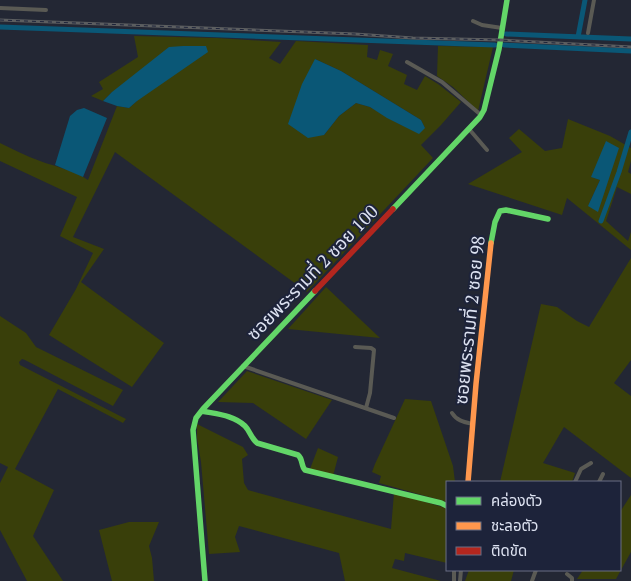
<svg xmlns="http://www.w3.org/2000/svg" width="631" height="581" font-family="'PT Serif','Noto Sans Thai',serif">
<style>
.green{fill:#393f0a;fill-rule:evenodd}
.water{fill:#0a5776}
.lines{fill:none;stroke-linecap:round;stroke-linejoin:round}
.canal{stroke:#0a5776;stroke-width:5}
.street{stroke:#5a5a54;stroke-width:4}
.fast{stroke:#63d668;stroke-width:5.5}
.slow{stroke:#ff974d;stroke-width:5.5}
.jam{stroke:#b3261e;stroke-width:5.5}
.rail-casing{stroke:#5c5e60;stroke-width:3}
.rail{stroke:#1d233a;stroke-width:1;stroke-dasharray:4;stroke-linecap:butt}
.labels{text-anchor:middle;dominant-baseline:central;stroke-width:4;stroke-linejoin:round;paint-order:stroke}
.street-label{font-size:18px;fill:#dde2f1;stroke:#1d233a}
</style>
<rect width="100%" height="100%" fill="#232734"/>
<path class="green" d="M134 36 217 38 281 42 269 58 280 64 296 41 368 45 367 57 377 60 380 50 393 54 388 66 407 75 404 84 417 90 425 76 438 84 461 102 441 125 421 145 433 158 307 292 115 152 73 237 104 249 81 282 164 343 132 387 49 335 76 289 93 253 60 236 77 197 0 161V143C13 149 26 156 40 161 56 167 74 170 88 180L117 106 129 108 137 101 112 92 103 101 91 96 103 89 99 82 138 57ZM315 59 341 71 421 120 425 128 401 125 370 107 356 103 339 116 324 135Z
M438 46 493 47 478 111 453 87 437 76Z
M568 119 610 136 631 148V161L628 172 631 174V194L617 187 606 221 628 241 631 232V250L567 198 562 215 468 184 522 152 509 138 519 129 545 151 562 148ZM619 148 588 206 600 180 592 177Z
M631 258V360L614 383 631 396V478L564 427 543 463 575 473 572 482H500L541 304 557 307 577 321 589 327Z
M326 287 380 338 288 329Z
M0 316 26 333 36 347 123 390 113 406 25 360 22 359 19 362 20 365 126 419 123 423 58 389 15 469 54 490 33 536 63 581H27L0 530V483L8 467 0 463Z
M247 371 332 400 306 439 253 403 218 402Z
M405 399 431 401 453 466 455 482H447V502L379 483 381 476 372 472 375 464Z
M197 424 243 447 248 455 242 459 244 483 248 490 391 529 394 493 446 508 447 563 405 553 404 561 395 559 392 568 441 581H345L339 553 239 526 235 537 240 552 209 554 201 462 197 438Z
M318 448 338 457 333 476 310 469Z
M631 495V552L616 579H577L583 570H620V512Z
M129 522H159L149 546 152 558 154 581H112L99 530Z
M469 570H514L511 581H465Z"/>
<path class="water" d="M183 46H206L208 52 137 101 129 108 117 106 103 101 112 92 169 47Z
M315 59 341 71 421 120 425 128 419 134 387 118 370 107 356 103 339 116 324 135 308 138 288 124 302 84Z
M84 108 107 118 83 177 55 165 70 116 77 110Z
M606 141 619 148 598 212 588 206 600 180 591 177Z"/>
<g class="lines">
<path class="canal" d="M0 27 495 45
M506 34 631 39
M578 37 585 0
M504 45 631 51
M601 221 619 172 631 132"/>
<path class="street" d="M0 8 46 10
M473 21 482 25 502 28
M588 33 594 0
M407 62 442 82 481 115
M469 129 487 150
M355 347 371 348 374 350 370 393 366 408
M243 366 394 418
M452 413C457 421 464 422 473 424
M575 482 581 469 591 463
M599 482 603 474
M567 574 572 578V581
M454 581V570
M460 581 461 570
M532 581 536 570"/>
<path class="fast" d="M393 209 480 117 484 110 499 49 507 0
M491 243 495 222 500 211 506 210 548 219
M202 411C216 414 234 415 245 426 250 431 251 438 257 443L298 455C303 459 301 466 305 470L441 503 447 506
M205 581 193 430 196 418 203 409 315 291"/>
<path class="slow" d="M468 482 476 384 491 243"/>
<path class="jam" d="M315 291 393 209"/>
<g class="rail-casing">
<path id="rail" d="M0 20 355 34 413 38 500 40 631 47"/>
</g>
<use href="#rail" class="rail"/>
</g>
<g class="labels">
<g class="street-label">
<text transform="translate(312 272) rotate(-46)">ซอยพระรามที่ 2 ซอย 100</text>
<text transform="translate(469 320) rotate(-84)">ซอยพระรามที่ 2 ซอย 98</text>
</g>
</g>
<rect x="446" y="481" width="175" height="90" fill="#1d233a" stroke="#6a6f83"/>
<rect x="456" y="497" width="25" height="8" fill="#63d668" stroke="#6a6f83"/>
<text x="491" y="506" font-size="15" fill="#dde2f1">คล่องตัว</text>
<rect x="456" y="522" width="25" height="8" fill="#ff974d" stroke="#6a6f83"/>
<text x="491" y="531" font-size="15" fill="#dde2f1">ชะลอตัว</text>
<rect x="456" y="547" width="25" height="8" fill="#b3261e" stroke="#6a6f83"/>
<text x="491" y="556" font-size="15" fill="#dde2f1">ติดขัด</text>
</svg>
